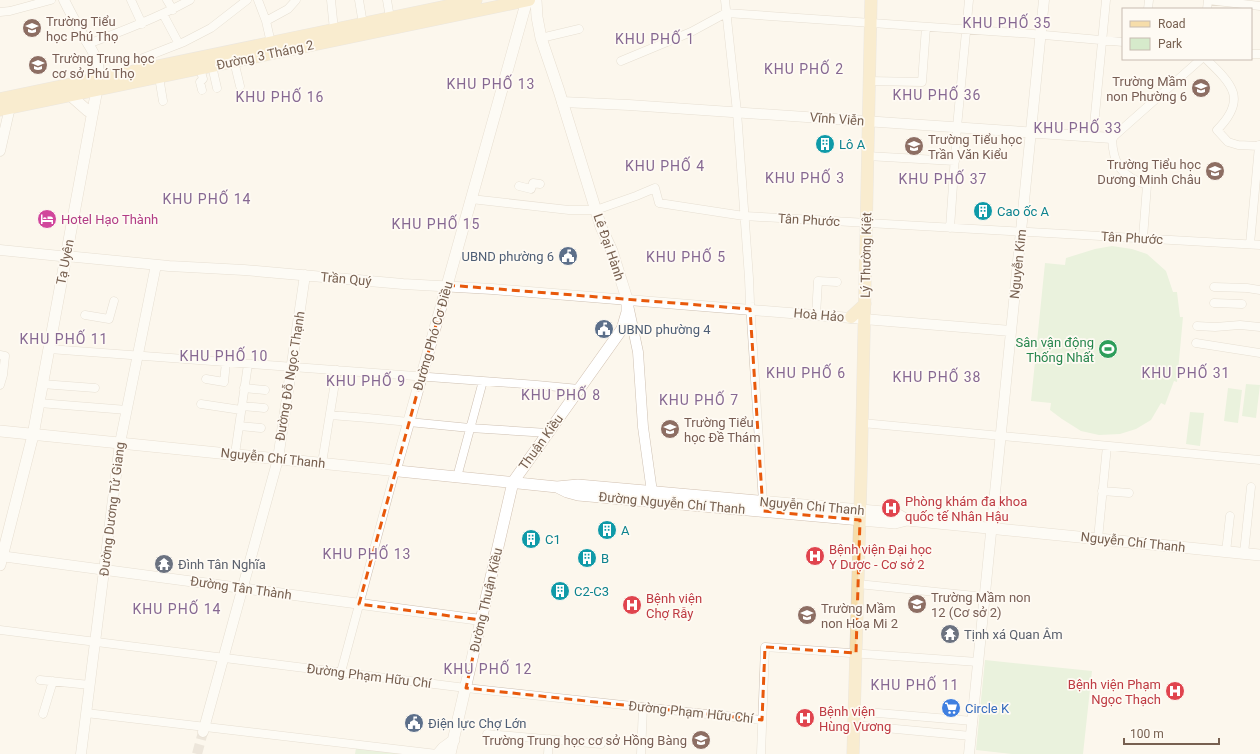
<svg xmlns="http://www.w3.org/2000/svg" width="1260" height="754" font-family="Roboto,sans-serif">
<style>
.park{fill:#d6eacb}
.lines{fill:none;stroke-linecap:round;stroke-linejoin:round}
.tertiary-tunnel{stroke:#dbd1c6;stroke-width:10;stroke-dasharray:10 5;stroke-linecap:butt}
.minor-casing{stroke:#cec0b2;stroke-width:9}
.tertiary-casing{stroke:#cec0b2;stroke-width:11}
.secondary-casing{stroke:#d1c0b0;stroke-width:12}
.primary-casing{stroke:#d9d2ce;stroke-width:13}
.minor{stroke:#fff;stroke-width:8}
.tertiary{stroke:#fff;stroke-width:10}
.secondary{stroke:#fff;stroke-width:11}
.primary{stroke:#f6ddaa;stroke-width:12}
.marked{fill:none;stroke:#e8590c;stroke-width:3;stroke-dasharray:8 5;stroke-linejoin:round}
.labels{text-anchor:middle;dominant-baseline:central;stroke-width:3.5;stroke-linejoin:round;paint-order:stroke}
.education-label{font-size:13px;fill:#785e54;stroke:#fefaf3;text-anchor:start}
.street-label{font-size:13px;fill:#776050;stroke:#fefaf3}
.culture-label{font-size:13px;fill:#0d838f;stroke:#fefaf3;text-anchor:start}
.hotel-label{font-size:13px;fill:#b23c85;stroke:#fefaf3;text-anchor:start}
.service-label{font-size:13px;fill:#4e5e75;stroke:#fefaf3;text-anchor:start}
.leisure-label{font-size:13px;fill:#27864d;stroke:#fefaf3;text-anchor:end}
.health-label{font-size:13px;fill:#be3a42;stroke:#fefaf3;text-anchor:start}
.worship-label{font-size:13px;fill:#5b616d;stroke:#fefaf3;text-anchor:start}
.shop-label{font-size:13px;fill:#366cbe;stroke:#fefaf3;text-anchor:start}
.neighbourhood-label{font-size:14px;letter-spacing:1px;fill:#866892;stroke:#fefaf3}
</style>
<rect width="100%" height="100%" fill="#fcf7ed"/>
<path class="park" d="M1112 246 1132 249 1147 254 1166 271 1173 292H1177L1180 317H1183L1177 382 1174 381 1165 405 1161 403 1151 420 1136 429 1120 434 1099 435 1081 431 1062 419 1050 410 1051 403 1031 401 1045 263 1065 265 1066 258 1095 249Z
M1246 384 1260 385 1256 418 1242 416Z
M1228 388 1242 390 1238 423 1224 421Z
M1190 412 1204 413 1200 446 1186 444Z
M985 660 1092 671 1083 754H1012L976 750Z
M356 748 409 754H355Z"/>
<g class="lines">
<path class="tertiary-tunnel" d="M197 754 203 732"/>
<g class="minor-casing">
<path id="minor" d="M131 0 142 24
M167 0 173 10
M258 0 266 21 271 43
M331 0 334 30
M359 0 363 24
M387 0 390 18
M725 0 737 112 749 278 750 303 763 502
M1208 0 1260 6
M1148 9 1149 0
M1207 9 1208 0
M0 12 10 11 51 0
M163 14 179 44
M266 21 288 9 296 0
M541 38 579 29
M88 44C123 31 157 18 190 0
M1251 54H1260
M1206 59C1232 84 1248 99 1217 130L1228 142 1238 145 1259 146 1250 244
M234 61 240 86
M621 61 691 32 726 13 1033 34 1123 42
M212 66 217 88
M200 68 203 79 200 82 202 90
M137 71 139 62 143 58 184 42 211 28 247 0
M159 77 163 101
M869 81 922 82 926 27
M1093 136 1106 0
M867 156 955 161
M519 186 531 189 533 183 540 184
M471 199 569 210H596L636 196 655 188 659 203 744 216 1260 245
M950 228 957 127 969 0
M1143 238 1147 185C1121 176 1113 165 1112 138L1201 59
M1214 287 1247 288 1260 290
M1214 303 1242 304
M85 315 109 319 114 301
M816 315 818 281 837 282
M1197 326 1215 327 1240 325 1260 327
M1196 343 1260 353
M49 349 537 385 579 389
M0 355 5 356 3 375
M0 374 3 375 0 385
M206 379 224 382 226 362
M42 384 95 388
M244 388 265 390
M39 403 127 410
M201 404 241 410
M242 406 264 408
M330 415 368 418 470 428 548 433
M862 423 1260 460
M239 426 261 428
M235 454 248 364
M322 463 337 370
M457 477 483 381
M1102 491 1129 493
M1098 539 1107 446
M1226 552 1230 516
M1244 553 1251 487
M858 584 985 597
M0 630 466 688 762 720
M341 672 395 471
M40 680 90 685
M854 711 973 721
M86 713 437 754
M43 714 53 681
M853 725 971 736
M487 734 601 744
M548 754 549 739
M641 754 643 707
M761 754 765 647 978 662"/>
</g>
<g class="tertiary-casing">
<path id="tertiary" d="M64 0C69 10 74 20 80 30 89 47 101 59 99 78
M562 102 629 105 1112 138
M1259 146H1260
M0 151 10 107
M0 250 60 256
M66 256 169 266 244 270 403 284 492 289 1011 331
M628 305 638 352 643 427 652 492
M0 556 481 620
M203 732 278 459 305 275
M81 754 120 443 156 265
M969 754 1044 0"/>
</g>
<g class="secondary-casing">
<path id="secondary" d="M71 96 88 111
M0 431 557 487 578 485 895 513 907 520 1260 555
M395 471 527 0
M557 487 567 492 578 495 895 523 907 520
M0 565 33 435 97 89
M438 754 443 748 454 740
M450 754 513 482 622 329 627 312V299L612 251 601 227 559 91 541 38 537 17 536 0"/>
</g>
<g class="primary-casing">
<path id="primary" d="M0 99 476 0
M0 110 529 0
M851 317 865 304
M853 754 861 475 871 0"/>
</g>
<use href="#minor" class="minor"/>
<use href="#tertiary" class="tertiary"/>
<use href="#secondary" class="secondary"/>
<use href="#primary" class="primary"/>
</g>
<path d="M0 0H1260V754H0ZM447 285 750 309 763 511 860 520 856 653 765 647 762 720 466 688 481 620 359 604Z" fill="#fcf7ed" fill-opacity=".55" fill-rule="evenodd"/>
<path class="marked" d="M447 285 750 309 763 511 860 520 856 653 765 647 762 720 466 688 481 620 359 604Z"/>
<defs>
<g id="school-disc" transform="scale(1)"><circle r="9.5" fill="#8d6e63" stroke="#fefaf3"/><path d="M0-5L7-2L0 1L-7-2ZM-4 1L0 2.5L4 1V4Q0 6-4 4Z" fill="#fff"/></g>
<g id="building-disc" transform="scale(1)"><circle r="9.5" fill="#0f9aa8" stroke="#fefaf3"/><path d="M-4-6H4V6H1V3H-1V6H-4ZM-2.5-4.3h1.7v1.8h-1.7ZM.8-4.3h1.7v1.8H.8ZM-2.5-1h1.7V.8h-1.7ZM.8-1h1.7V.8H.8Z" fill="#fff"/></g>
<g id="hotel-disc" transform="scale(1)"><circle r="9.5" fill="#d1479c" stroke="#fefaf3"/><path d="M-6-4.5h1.5V1H6V5H4.5V3h-9V5H-6ZM-4 0a1.8 1.8 0 1 1 3.6 0ZM.5 0V-2.5h3Q6-2.5 6 0Z" fill="#fff"/></g>
<g id="civic-disc" transform="scale(1)"><circle r="9.5" fill="#5c6f8a" stroke="#fefaf3"/><path d="M-.6-6.5H3V-4.5H.6V-3L4-1V1h2V6H-6V1h2V-1L-.6-3ZM-1.2 2.5V6h2.4V2.5Z" fill="#fff"/></g>
<g id="stadium-disc" transform="scale(1)"><circle r="9.5" fill="#2e9e5b" stroke="#fefaf3"/><path d="M0-5a6.5 5 0 1 0 0 10a6.5 5 0 1 0 0-10ZM-3.5-1.8h7v3.6h-7Z" fill="#fff"/></g>
<g id="hospital-disc" transform="scale(1)"><circle r="9.5" fill="#e0444e" stroke="#fefaf3"/><path d="M-5-5h3v3.5h4V-5h3V5h-3V1.5h-4V5h-3Z" fill="#fff"/></g>
<g id="temple-disc" transform="scale(1)"><circle r="9.5" fill="#6b7280" stroke="#fefaf3"/><path d="M0-6L5-2H3V0L6.5 2.5H4V6H1.5V3h-3V6H-4V2.5H-6.5L-3 0V-2H-5Z" fill="#fff"/></g>
<g id="supermarket-disc" transform="scale(1)"><circle r="9.5" fill="#3f7fe0" stroke="#fefaf3"/><path d="M-6-5.5h2.5l.6 2H6L4.5 2H-2.5L-4.4-4H-6ZM-1.5 3.2a1.3 1.3 0 1 0 .1 0ZM3 3.2a1.3 1.3 0 1 0 .1 0Z" fill="#fff"/></g>
</defs>
<g fill-rule="evenodd">
<use href="#school-disc" x="32" y="28"/>
<use href="#school-disc" x="38" y="65"/>
<use href="#school-disc" x="1201" y="88"/>
<use href="#building-disc" x="825" y="144"/>
<use href="#school-disc" x="914" y="146"/>
<use href="#school-disc" x="1215" y="171"/>
<use href="#building-disc" x="983" y="211"/>
<use href="#hotel-disc" x="47" y="219"/>
<use href="#civic-disc" x="568" y="256"/>
<use href="#civic-disc" x="604" y="329"/>
<use href="#stadium-disc" x="1108" y="349"/>
<use href="#school-disc" x="670" y="429"/>
<use href="#hospital-disc" x="891" y="508"/>
<use href="#building-disc" x="607" y="530"/>
<use href="#building-disc" x="531" y="539"/>
<use href="#hospital-disc" x="815" y="556"/>
<use href="#building-disc" x="587" y="558"/>
<use href="#temple-disc" x="164" y="564"/>
<use href="#building-disc" x="560" y="591"/>
<use href="#school-disc" x="917" y="604"/>
<use href="#hospital-disc" x="632" y="605"/>
<use href="#school-disc" x="807" y="615"/>
<use href="#temple-disc" x="950" y="634"/>
<use href="#hospital-disc" x="1175" y="691"/>
<use href="#supermarket-disc" x="951" y="708"/>
<use href="#hospital-disc" x="805" y="718"/>
<use href="#civic-disc" x="414" y="723"/>
<use href="#school-disc" x="701" y="740"/>
</g>
<g class="labels">
<g class="education-label">
<text x="46" y="21">Trường Tiểu<tspan x="46" dy="15">học Phú Thọ</tspan></text>
<text x="52" y="58">Trường Trung học<tspan x="52" dy="15">cơ sở Phú Thọ</tspan></text>
<text x="1187" y="81" text-anchor="end">Trường Mầm<tspan x="1187" dy="15">non Phường 6</tspan></text>
<text x="928" y="139">Trường Tiểu học<tspan x="928" dy="15">Trần Văn Kiểu</tspan></text>
<text x="1201" y="164" text-anchor="end">Trường Tiểu học<tspan x="1201" dy="15">Dương Minh Châu</tspan></text>
<text x="684" y="422">Trường Tiểu<tspan x="684" dy="15">học Đề Thám</tspan></text>
<text x="931" y="597">Trường Mầm non<tspan x="931" dy="15">12 (Cơ sở 2)</tspan></text>
<text x="821" y="608">Trường Mầm<tspan x="821" dy="15">non Hoạ Mi 2</tspan></text>
<text x="687" y="740" text-anchor="end">Trường Trung học cơ sở Hồng Bàng</text>
</g>
<g class="street-label">
<text transform="translate(265 55) rotate(-12)">Đường 3 Tháng 2</text>
<text transform="translate(837 119) rotate(4)">Vĩnh Viễn</text>
<text transform="translate(809 220) rotate(3)">Tân Phước</text>
<text transform="translate(1132 238) rotate(3)">Tân Phước</text>
<text transform="translate(609 247) rotate(71)">Lê Đại Hành</text>
<text transform="translate(866 255) rotate(-89)">Lý Thường Kiệt</text>
<text transform="translate(65 262) rotate(-79)">Tạ Uyên</text>
<text transform="translate(1018 264) rotate(-84)">Nguyễn Kim</text>
<text transform="translate(346 279) rotate(5)">Trần Quý</text>
<text transform="translate(819 315) rotate(5)">Hoà Hảo</text>
<text transform="translate(433 336) rotate(-74)">Đường Phó Cơ Điều</text>
<text transform="translate(290 376) rotate(-81)">Đường Đỗ Ngọc Thạnh</text>
<text transform="translate(541 442) rotate(-54)">Thuận Kiều</text>
<text transform="translate(273 458) rotate(6)">Nguyễn Chí Thanh</text>
<text transform="translate(672 503) rotate(5)">Đường Nguyễn Chí Thanh</text>
<text transform="translate(812 506) rotate(5)">Nguyễn Chí Thanh</text>
<text transform="translate(112 509) rotate(-83)">Đường Dương Tử Giang</text>
<text transform="translate(1133 542) rotate(6)">Nguyễn Chí Thanh</text>
<text transform="translate(241 588) rotate(8)">Đường Tân Thành</text>
<text transform="translate(486 600) rotate(-77)">Đường Thuận Kiều</text>
<text transform="translate(369 676) rotate(7)">Đường Phạm Hữu Chí</text>
<text transform="translate(691 712) rotate(6)">Đường Phạm Hữu Chí</text>
</g>
<g class="culture-label">
<text x="839" y="144">Lô A</text>
<text x="997" y="211">Cao ốc A</text>
<text x="621" y="530">A</text>
<text x="545" y="539">C1</text>
<text x="601" y="558">B</text>
<text x="574" y="591">C2-C3</text>
</g>
<g class="hotel-label">
<text x="61" y="219">Hotel Hạo Thành</text>
</g>
<g class="service-label">
<text x="554" y="256" text-anchor="end">UBND phường 6</text>
<text x="618" y="329">UBND phường 4</text>
<text x="428" y="723">Điện lực Chợ Lớn</text>
</g>
<g class="leisure-label">
<text x="1094" y="342">Sân vận động<tspan x="1094" dy="15">Thống Nhất</tspan></text>
</g>
<g class="health-label">
<text x="905" y="501">Phòng khám đa khoa<tspan x="905" dy="15">quốc tế Nhân Hậu</tspan></text>
<text x="829" y="549">Bệnh viện Đại học<tspan x="829" dy="15">Y Dược - Cơ sở 2</tspan></text>
<text x="646" y="598">Bệnh viện<tspan x="646" dy="15">Chợ Rẫy</tspan></text>
<text x="1161" y="684" text-anchor="end">Bệnh viện Phạm<tspan x="1161" dy="15">Ngọc Thạch</tspan></text>
<text x="819" y="711">Bệnh viện<tspan x="819" dy="15">Hùng Vương</tspan></text>
</g>
<g class="worship-label">
<text x="178" y="564">Đình Tân Nghĩa</text>
<text x="964" y="634">Tịnh xá Quan Âm</text>
</g>
<g class="shop-label">
<text x="965" y="708">Circle K</text>
</g>
<g class="neighbourhood-label">
<text x="1007" y="23">KHU PHỐ 35</text>
<text x="655" y="39">KHU PHỐ 1</text>
<text x="804" y="69">KHU PHỐ 2</text>
<text x="491" y="84">KHU PHỐ 13</text>
<text x="937" y="95">KHU PHỐ 36</text>
<text x="280" y="97">KHU PHỐ 16</text>
<text x="1078" y="128">KHU PHỐ 33</text>
<text x="665" y="166">KHU PHỐ 4</text>
<text x="805" y="178">KHU PHỐ 3</text>
<text x="943" y="179">KHU PHỐ 37</text>
<text x="207" y="199">KHU PHỐ 14</text>
<text x="436" y="224">KHU PHỐ 15</text>
<text x="686" y="257">KHU PHỐ 5</text>
<text x="64" y="339">KHU PHỐ 11</text>
<text x="224" y="356">KHU PHỐ 10</text>
<text x="806" y="373">KHU PHỐ 6</text>
<text x="1186" y="373">KHU PHỐ 31</text>
<text x="937" y="377">KHU PHỐ 38</text>
<text x="366" y="381">KHU PHỐ 9</text>
<text x="561" y="395">KHU PHỐ 8</text>
<text x="699" y="400">KHU PHỐ 7</text>
<text x="367" y="554">KHU PHỐ 13</text>
<text x="177" y="609">KHU PHỐ 14</text>
<text x="488" y="669">KHU PHỐ 12</text>
<text x="915" y="685">KHU PHỐ 11</text>
</g>
</g>
<rect x="1122" y="8" width="130" height="52" fill="#fefaf3" stroke="#c8bcb2"/>
<rect x="1130" y="21" width="20" height="6" fill="#f6ddaa" stroke="#c8bcb2"/>
<text x="1158" y="28" font-size="12" fill="#776050">Road</text>
<rect x="1130" y="38" width="20" height="12" fill="#d6eacb" stroke="#c8bcb2"/>
<text x="1158" y="48" font-size="12" fill="#776050">Park</text>
<path d="M1124 738v6h95v-6" fill="none" stroke="#776050" stroke-width="2"/>
<text x="1130" y="738" font-size="12" fill="#776050" stroke="#fefaf3" stroke-width="3" paint-order="stroke">100 m</text>
</svg>
